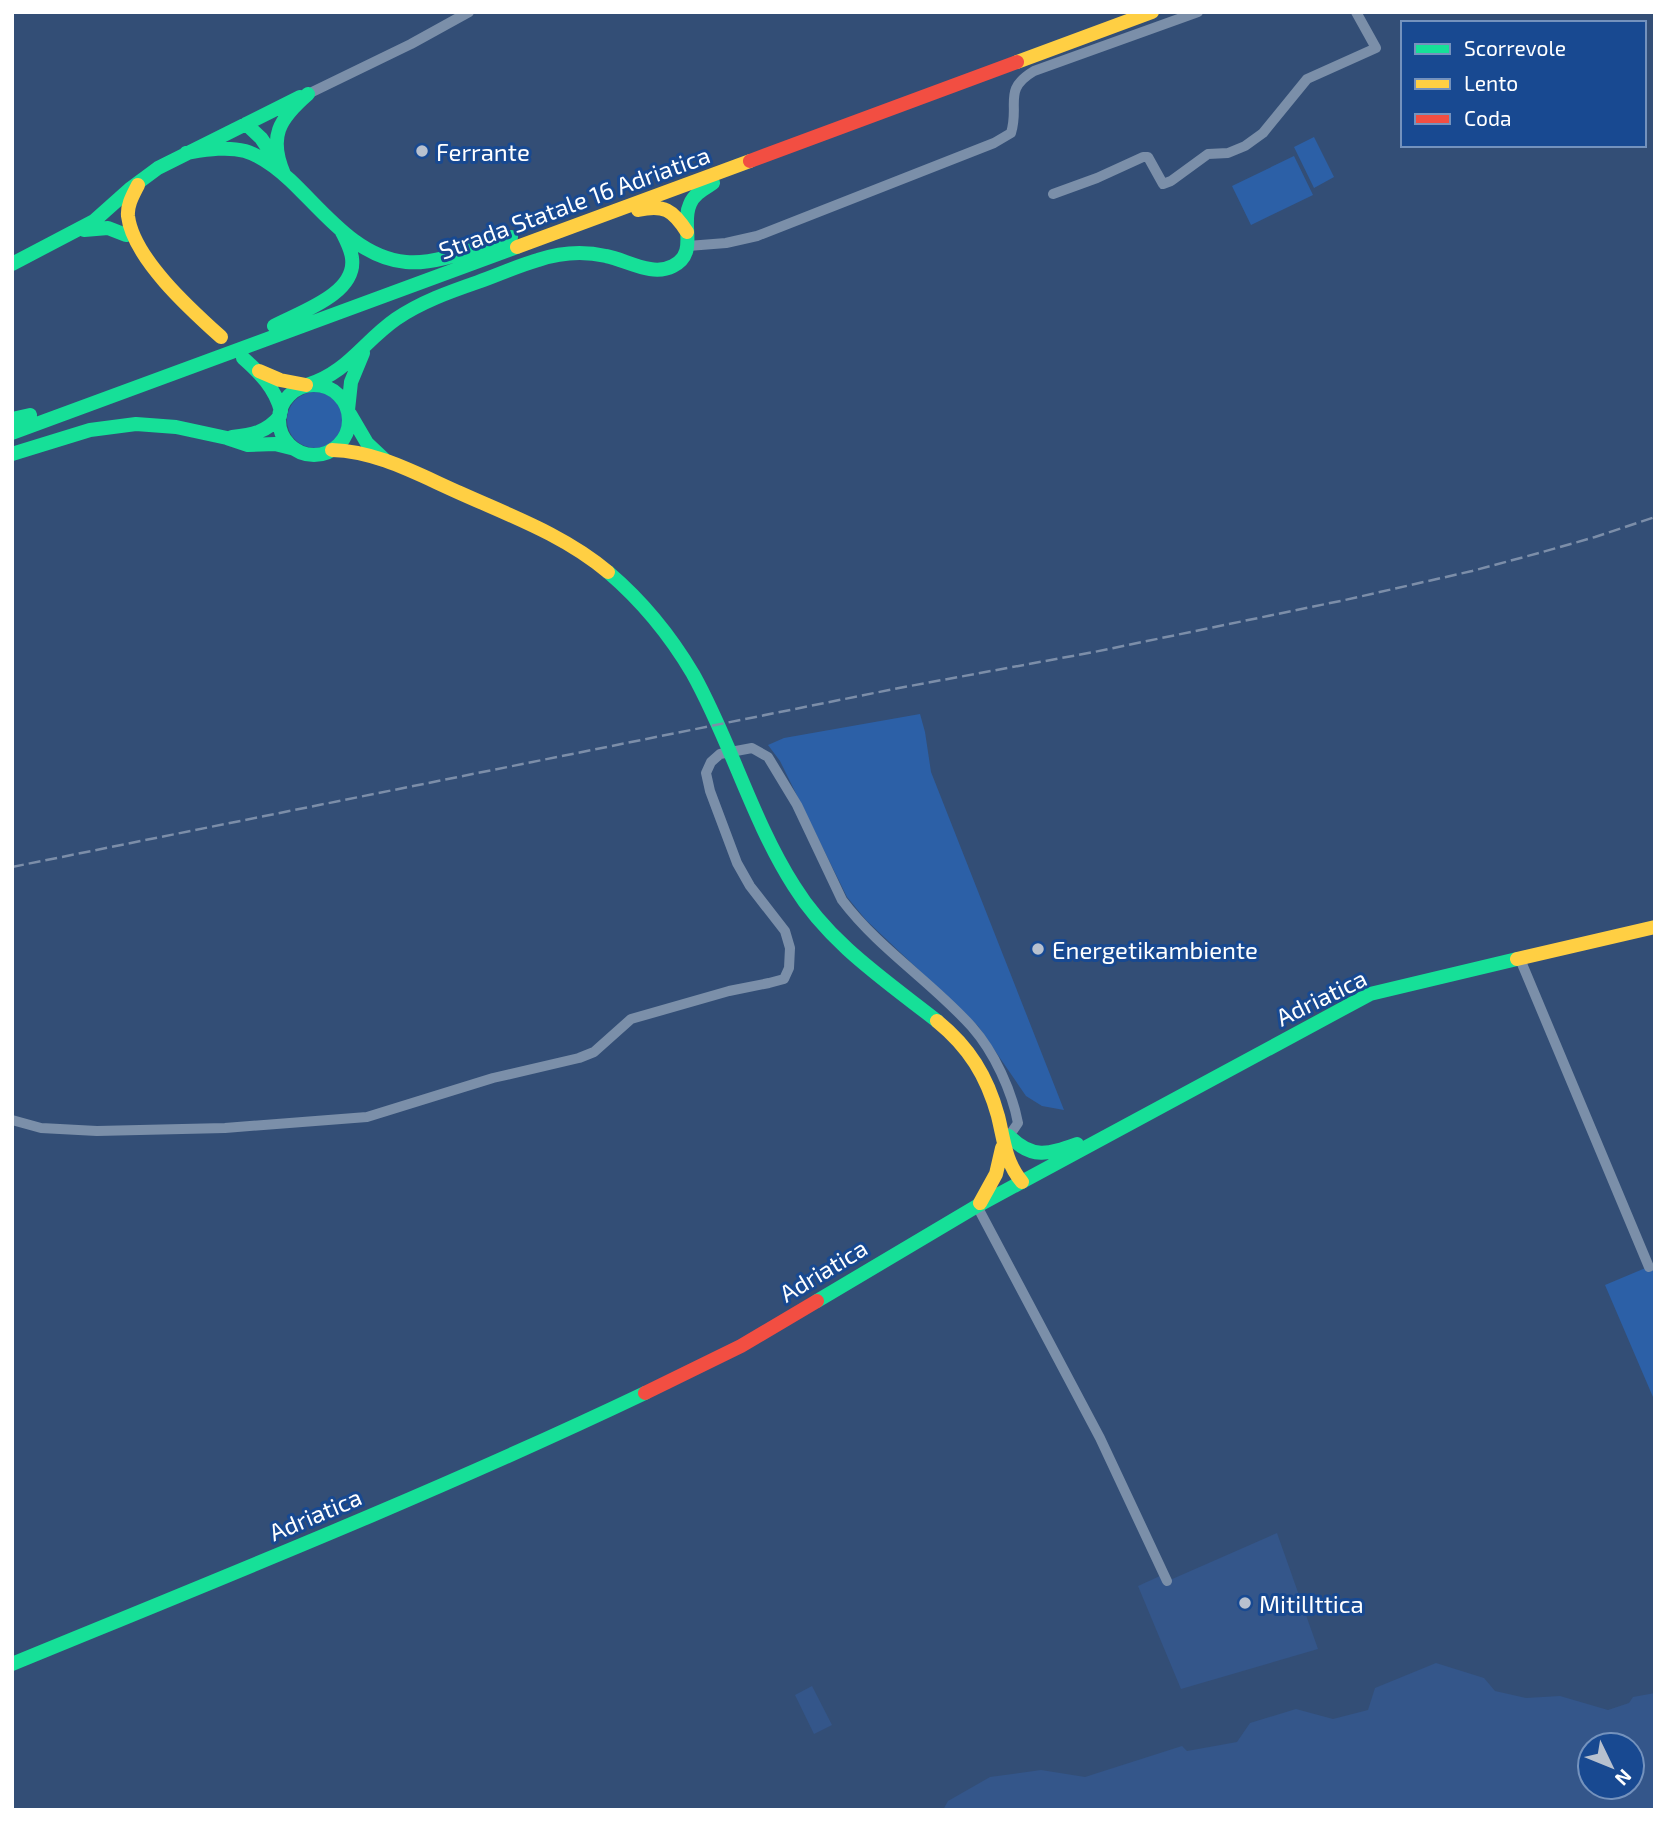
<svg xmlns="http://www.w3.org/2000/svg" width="1667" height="1822" font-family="'Exo 2',sans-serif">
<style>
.green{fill:#2c60a7}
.water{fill:#34568a;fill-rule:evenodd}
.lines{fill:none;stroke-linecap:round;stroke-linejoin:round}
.street{stroke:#7b8fa9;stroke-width:10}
.fast{stroke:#16e098;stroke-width:14}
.slow{stroke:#ffcf43;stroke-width:14}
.jam{stroke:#f24e42;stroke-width:14}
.rail{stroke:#7c8ea9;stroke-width:2.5;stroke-dasharray:12 5;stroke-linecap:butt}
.poi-dot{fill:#b8c1cf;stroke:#184991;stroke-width:2.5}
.labels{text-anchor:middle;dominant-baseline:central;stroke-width:6;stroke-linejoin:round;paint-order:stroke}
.poi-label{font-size:24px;fill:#fff;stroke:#184991;text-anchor:start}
.street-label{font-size:24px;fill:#fff;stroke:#184991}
</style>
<rect width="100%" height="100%" fill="#334e76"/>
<path class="green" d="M1314 137 1334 177 1314 188 1294 147Z
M1294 156 1313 195 1251 225 1232 186Z
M287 420a28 28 0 1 1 56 0a28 28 0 1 1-56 0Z
M920 714 925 732 931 772 1064 1110 1042 1106 1026 1096 978 1026 866 920 847 897 780 761 768 745 784 738Z
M1655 1264V1397H1653L1605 1285Z"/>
<path class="water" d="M1277 1533 1318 1649 1181 1689 1138 1586 1160 1576 1170 1580Z
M1436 1663 1484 1678 1495 1691 1526 1698 1560 1696 1608 1710 1629 1703 1633 1697 1655 1693V1810H943L948 1801 990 1777 1041 1770 1085 1777 1182 1746 1187 1751 1237 1742 1250 1723 1296 1709 1333 1719 1368 1710 1375 1688ZM1590 1745H1632V1787H1590Z
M812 1686 832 1725 814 1734 795 1695Z"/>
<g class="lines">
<path class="street" d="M308 94 411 44 469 12
M1053 194 1097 178 1143 157H1148L1163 184 1171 181 1208 154 1228 153 1245 146 1263 133 1307 79 1376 48 1356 12
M688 246 726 243 757 236 994 143 1011 133C1020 104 1002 90 1034 71L1198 12
M1520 959 1649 1267
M12 1120 41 1128 97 1131 225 1128 367 1117 493 1078 579 1058 594 1052 631 1019 729 991 769 983 784 979 789 968 790 948 785 931 750 886 737 863 710 791 706 773 711 762 720 754 752 748 768 757 797 805 842 900C879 949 932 982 972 1027 994 1052 1012 1091 1018 1123L1009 1136
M977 1206 1100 1438 1167 1581"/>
<path class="fast" d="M246 124 261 138 275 159
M186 153C205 150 226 146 245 151 262 156 277 168 290 180 323 211 357 258 406 262 439 265 480 246 511 237
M284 174C268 137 279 119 308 94
M84 230 108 228 126 235
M12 264 94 221 131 188 158 168 300 97
M274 326C300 312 357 294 352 258 351 249 346 240 342 232
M243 358C260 373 275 388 281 411
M279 420a35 35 0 1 1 70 0a35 35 0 1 1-70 0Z
M307 385C347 373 363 342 396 319 421 302 449 292 478 282 498 275 517 266 538 260 559 253 584 251 606 256 627 260 652 277 673 266 699 253 680 225 690 204 694 194 704 189 713 183
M348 410 351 382 363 353
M350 414 367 443 384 459
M12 419 30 415
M12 433 517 247
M232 437C252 435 267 432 280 416
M12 454 90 430 136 424 176 427 227 438 248 445 275 444 295 449
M608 572C642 601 670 635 693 674 731 742 752 820 794 886 829 943 885 980 937 1021
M1009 1136C1032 1160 1049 1154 1077 1144
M817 1301 977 1206 1370 994 1517 959
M12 1664C224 1577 437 1492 645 1393"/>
<path class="slow" d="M1017 62 1152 12
M138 185C133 195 127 205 128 216 133 258 191 310 221 337
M638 210C664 204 673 210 687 232
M517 247 750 161
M259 371 280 380 306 385
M332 450C377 451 419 475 460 493 511 516 564 535 608 572
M1517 959 1655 927
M937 1021C969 1047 987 1076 998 1116 1004 1140 1005 1162 1022 1182
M980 1203 996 1174 1002 1148"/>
<path class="jam" d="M750 161 1017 62
M645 1393 741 1346 817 1301"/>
<path class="rail" d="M12 867 899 688 1094 652 1345 600 1472 571 1539 553 1595 537 1655 517"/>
</g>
<g class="poi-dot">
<circle cx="422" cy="151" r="7"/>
<circle cx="1038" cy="949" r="7"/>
<circle cx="1245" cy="1603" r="7"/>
</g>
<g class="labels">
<g class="poi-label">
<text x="436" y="151">Ferrante</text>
<text x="1052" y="949">Energetikambiente</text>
<text x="1259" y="1603">MitilIttica</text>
</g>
<g class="street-label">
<text transform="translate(574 202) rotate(-20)">Strada Statale 16 Adriatica</text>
<text transform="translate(1321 997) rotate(-26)">Adriatica</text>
<text transform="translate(823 1270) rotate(-31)">Adriatica</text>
<text transform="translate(315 1514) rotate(-23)">Adriatica</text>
</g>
</g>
<rect width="1667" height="1822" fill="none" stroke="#ffffff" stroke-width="28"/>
<rect x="1401" y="21" width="245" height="126" fill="#184991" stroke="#7492bd" stroke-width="2"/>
<rect x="1415" y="44" width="35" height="10" fill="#16e098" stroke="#7492bd" stroke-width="2"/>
<text x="1464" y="56" font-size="21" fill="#ffffff">Scorrevole</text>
<rect x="1415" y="79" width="35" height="10" fill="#ffcf43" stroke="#7492bd" stroke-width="2"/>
<text x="1464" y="91" font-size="21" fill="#ffffff">Lento</text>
<rect x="1415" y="114" width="35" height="10" fill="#f24e42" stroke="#7492bd" stroke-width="2"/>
<text x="1464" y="126" font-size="21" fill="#ffffff">Coda</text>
<g transform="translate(1611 1766) rotate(133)"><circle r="33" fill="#184991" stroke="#7492bd" stroke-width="2"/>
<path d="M0-5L12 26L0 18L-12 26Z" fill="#b8c1cf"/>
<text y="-10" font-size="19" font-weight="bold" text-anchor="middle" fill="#ffffff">N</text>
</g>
</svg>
